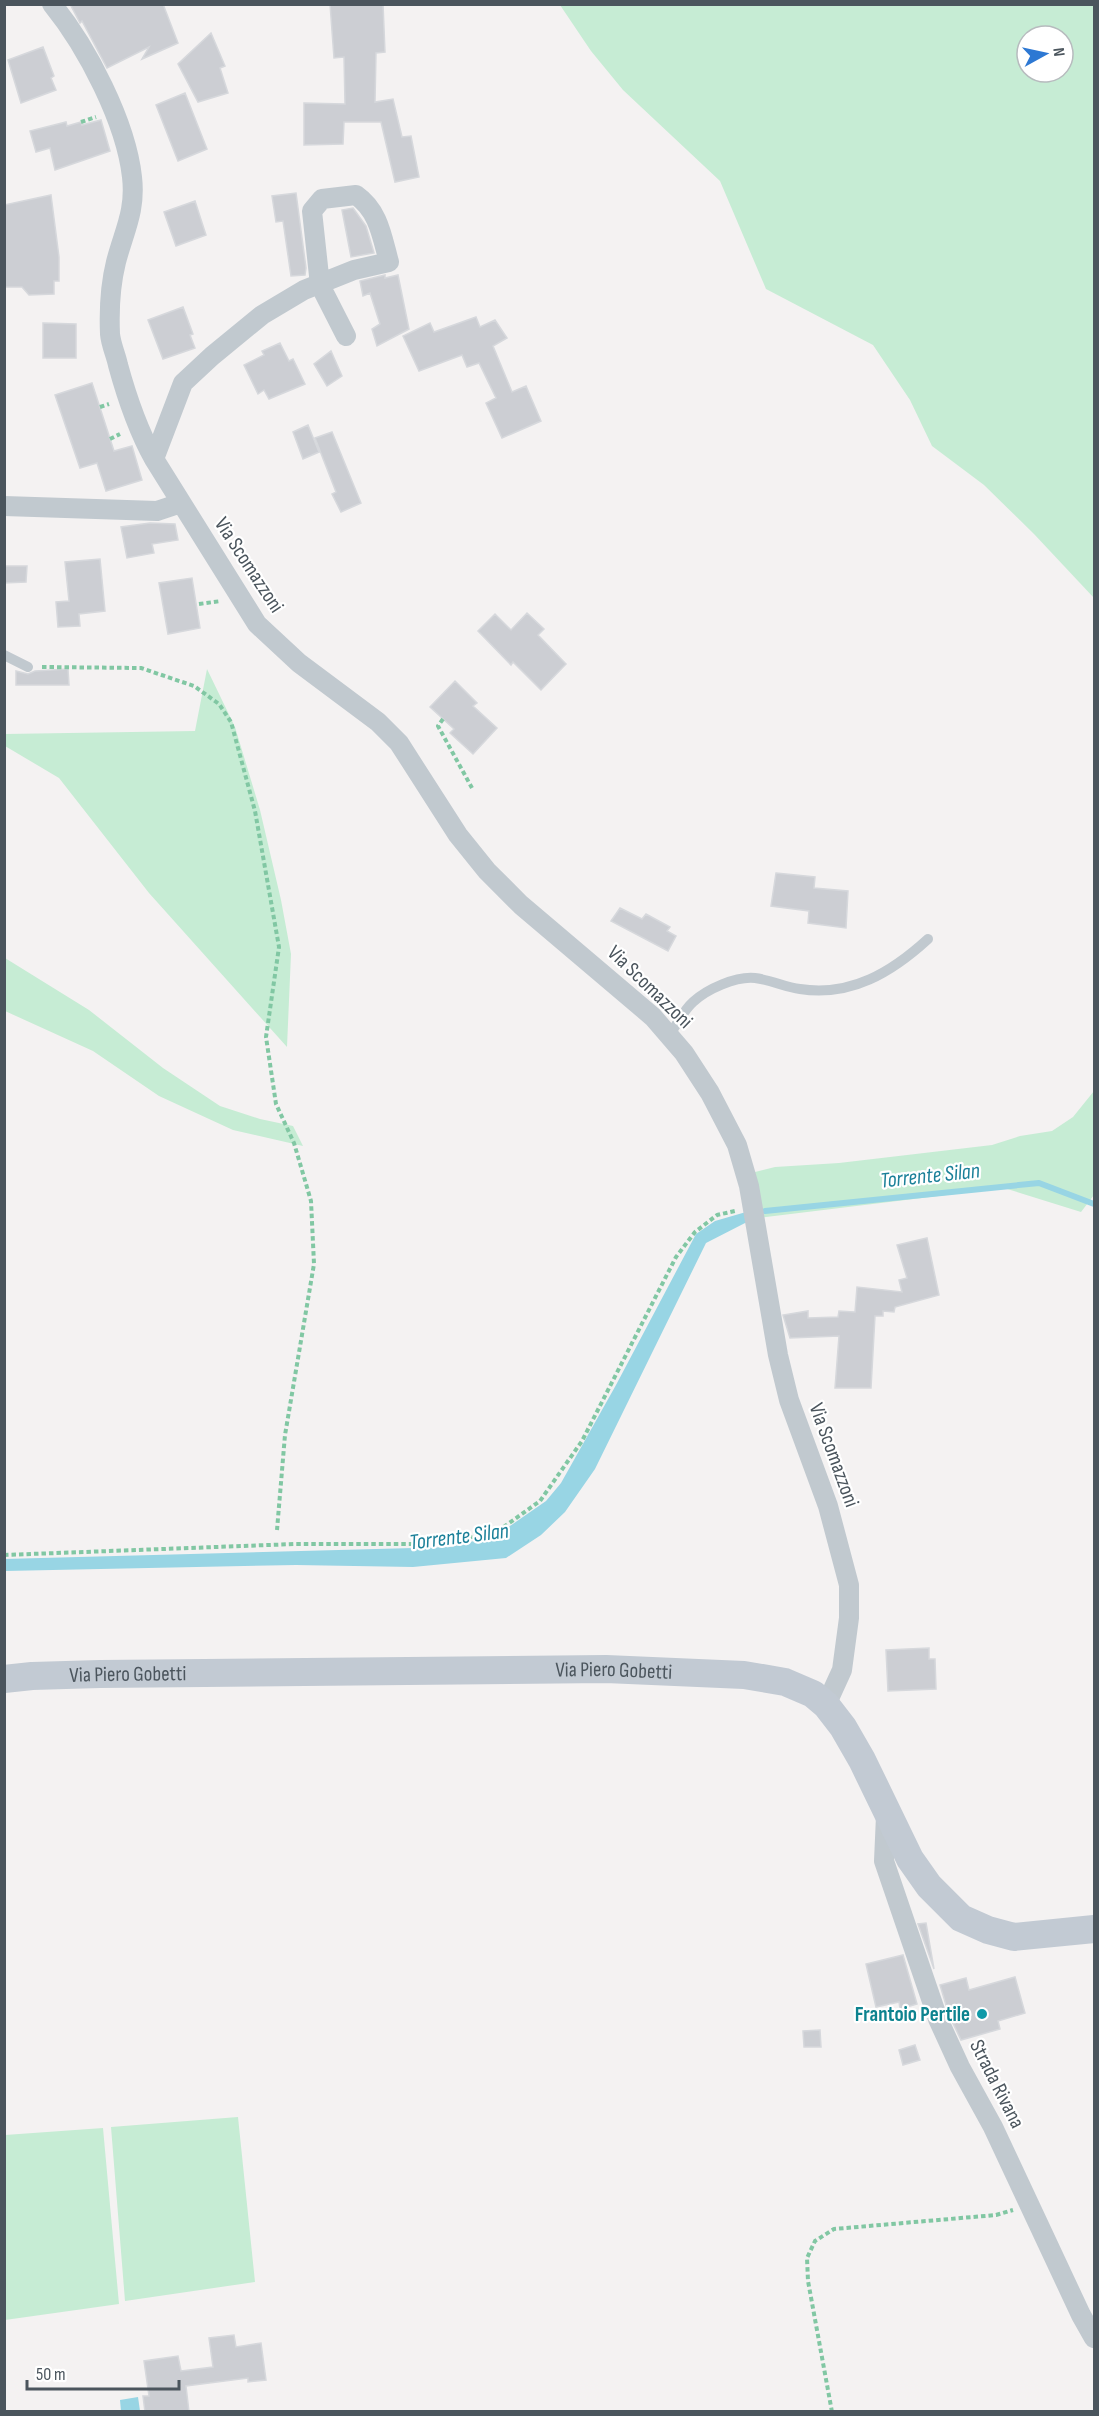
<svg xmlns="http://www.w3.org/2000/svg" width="1099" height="2416" font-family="'Sofia Sans Condensed',sans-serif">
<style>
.green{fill:#c6ecd4;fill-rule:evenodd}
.water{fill:#98d5e4}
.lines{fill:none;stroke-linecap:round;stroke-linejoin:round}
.stream{stroke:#98d5e4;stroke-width:6}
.building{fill:#ccced3;stroke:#d6d8dc;stroke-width:1.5}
.path{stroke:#81c7a3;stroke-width:4;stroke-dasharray:4.5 3;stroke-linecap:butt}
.lane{stroke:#c1c9cf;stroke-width:10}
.street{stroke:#c1c9cf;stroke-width:20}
.secondary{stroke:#c2cad3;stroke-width:28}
.culture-dot{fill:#0f9aa8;stroke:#fff;stroke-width:2}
.labels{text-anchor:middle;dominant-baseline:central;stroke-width:4.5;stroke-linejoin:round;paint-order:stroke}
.street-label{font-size:21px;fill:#4b555d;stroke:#fff}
.culture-label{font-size:21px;font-weight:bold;fill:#0d838f;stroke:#fff;text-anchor:end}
.water-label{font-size:22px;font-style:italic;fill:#1b8099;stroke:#fff}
</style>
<rect width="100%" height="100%" fill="#f4f2f2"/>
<path class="green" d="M560 5H1094V598L1034 534 984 485 932 446 910 400 873 345 766 289 720 181 623 90 591 51ZM1027 36H1063V72H1027Z
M207 669 235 727 260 810 281 900 291 954 287 1047 149 893 59 778 5 746V734L195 731Z
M5 958 89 1010 163 1068 220 1106 260 1119 293 1126 303 1146 233 1130 159 1096 93 1051 5 1011Z
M1094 1091V1195L1081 1212 1004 1188 757 1218 751 1173 775 1167 839 1163 992 1145 1020 1136 1052 1131 1073 1117Z
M238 2117 255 2282 125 2301 111 2127Z
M103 2128 119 2304 5 2320V2135Z"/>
<path class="water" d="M746 1212 747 1222 706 1243 595 1469 565 1512 541 1535 506 1558 413 1567 296 1565 5 1571 4 1559 451 1547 497 1535 546 1501 561 1483 616 1385 696 1234 715 1221Z
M138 2397 140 2411H121L120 2400Z"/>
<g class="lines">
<path class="stream" d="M765 1211 1039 1183 1094 1204"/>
</g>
<path class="building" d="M70 4H163L178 43 142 59 149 47 107 68 82 21 80 23Z
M330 4H383L385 52 376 53 375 102 393 99 402 137 411 136 419 177 395 182 381 122H344L343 144 304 145V103L345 104 344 57 334 58Z
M211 33 225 66 220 68 228 93 198 102 178 64Z
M43 47 54 76 51 78 56 90 21 103 8 60Z
M185 93 207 149 178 161 156 105Z
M101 120 110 151 55 170 50 148 36 152 30 131 66 122 67 126 81 122 82 125Z
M296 193 306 268 305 275 291 276 283 221 276 222 272 196Z
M51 195 59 257V281H54V294L29 295 22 287H4V205Z
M195 201 206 235 176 246 164 212Z
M353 208 366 226 374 253 351 257 342 210Z
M385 275V278L398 275 409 329 377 346 372 329 380 324 370 293 363 296 360 281Z
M183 307 193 334 190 335 195 348 163 359 148 320Z
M476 317 480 327 495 320 507 338 493 346 512 392 526 386 541 421 502 438 486 403 496 398 479 363 467 367 462 355 419 371 403 336 430 323 434 332Z
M43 323 76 324V358H43Z
M280 343 289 361 293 359 305 384 269 399 264 390 258 394 244 365 264 355 262 351Z
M331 351 342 376 327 386 314 364Z
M92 383 114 451 132 446 142 480 106 491 97 463 80 468 55 395Z
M308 425 319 452 303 459 293 432Z
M332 432 361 503 341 512 332 494 336 492 315 438Z
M150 523 175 524 178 540 152 544 154 553 127 558 121 527Z
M100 559 105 611 79 614 80 626 58 627 56 602 69 601 65 562Z
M4 566H27L26 582 4 583Z
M192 578 200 628 168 634 159 583Z
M527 613 544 629 538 635 566 664 541 690 513 662 511 665 478 631 495 614 511 630Z
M68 669 69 685H16V671L28 674 35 671Z
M455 681 477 703 473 706 497 728 473 754 450 733 454 729 430 707Z
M776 873 815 877 814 888 848 891 846 928 808 923 809 911 771 906Z
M620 908 642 919 646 914 670 927 667 931 676 936 668 951 611 921Z
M927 1238 939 1295 895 1307 894 1312 883 1311V1316H875L871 1388H835L839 1336 790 1338 783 1315 808 1311V1318L838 1317 839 1311 855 1312 857 1287 902 1292 899 1280 907 1278 897 1245Z
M929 1648V1659H935L936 1689 888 1691 886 1650Z
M926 1923 934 1969 918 1924Z
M903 1955 917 2004 900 2009 899 2002 876 2007 866 1964Z
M1015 1977 1025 2013 998 2021 1000 2029 961 2040 949 2015 940 1985 966 1978 969 1990Z
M820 2030 821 2047H804L803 2031Z
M915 2045 920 2060 903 2065 899 2050Z
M234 2335 236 2347 261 2343 266 2380 248 2382V2378L186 2386 189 2412H145L143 2396H149L144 2361 178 2356 181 2371 213 2367 209 2338Z"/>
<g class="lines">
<path class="path" d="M81 122 96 117
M100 407 109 404
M110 439 120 434
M199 604 221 601
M42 667 141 668 194 686 219 704 231 722 255 811 279 947 266 1037 276 1104 294 1143 311 1201 314 1264 285 1435 277 1530
M443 719 438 726 472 788
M4 1555 295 1544H440L498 1531 540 1501 582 1441 676 1257 695 1232 717 1215 735 1211
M832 2412 808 2281 807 2258 815 2241 834 2229 996 2215 1013 2210"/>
<path class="lane" d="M4 655 28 667
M669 1036C676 1026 683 1011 693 1002 707 989 736 976 755 978 771 980 785 987 800 989 851 997 892 972 928 939"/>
<path class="street" d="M52 4C87 47 126 122 132 177 136 211 124 231 116 262 110 286 109 310 110 334 111 345 116 355 118 365 127 398 138 430 154 459L257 624 299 663 378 722 399 743 458 835 487 871 521 905 653 1017 684 1053 710 1093 737 1145 749 1186 778 1355 789 1400 828 1506 849 1585V1618L842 1670 826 1705
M154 459 183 383 212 356 262 315 304 290 354 270 389 262C382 237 379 211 356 195L322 199 312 211 320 285 346 336
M4 506 157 511 181 503
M886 1816 884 1861 938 2019 960 2067 993 2127 1081 2315 1094 2338"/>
<path class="secondary" id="s1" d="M4 1679 32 1676 100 1674 606 1669 744 1675 785 1682 813 1694 826 1705 843 1727 862 1760 910 1859 929 1886 961 1918 988 1930 1014 1937 1094 1929"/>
</g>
<circle class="culture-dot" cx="982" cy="2014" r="6"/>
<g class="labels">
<g class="street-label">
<text transform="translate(249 565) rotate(57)">Via Scomazzoni</text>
<text transform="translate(650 987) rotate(44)">Via Scomazzoni</text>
<text transform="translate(834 1455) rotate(70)">Via Scomazzoni</text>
<text stroke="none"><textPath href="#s1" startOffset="610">Via Piero Gobetti</textPath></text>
<text stroke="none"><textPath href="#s1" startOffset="124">Via Piero Gobetti</textPath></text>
<text transform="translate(997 2084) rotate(63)">Strada Rivana</text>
</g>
<g class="culture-label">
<text x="970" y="2014">Frantoio Pertile</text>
</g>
<g class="water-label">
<text transform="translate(930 1176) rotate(-6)">Torrente Silan</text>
<text transform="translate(459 1537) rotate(-7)">Torrente Silan</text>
</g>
</g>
<rect width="1099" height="2416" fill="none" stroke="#4b555d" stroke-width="12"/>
<g transform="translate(1045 54) rotate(82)"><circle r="28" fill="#ffffff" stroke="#b7bbbe" stroke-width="1.5"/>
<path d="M0-4.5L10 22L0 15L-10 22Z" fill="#2d78d3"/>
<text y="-9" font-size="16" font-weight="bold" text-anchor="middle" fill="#4b555d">N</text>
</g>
<path d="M27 2380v9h152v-9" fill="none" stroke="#4b555d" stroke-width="3"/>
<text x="36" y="2380" font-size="18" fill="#4b555d" stroke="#ffffff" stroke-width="4.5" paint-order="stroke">50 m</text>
</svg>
